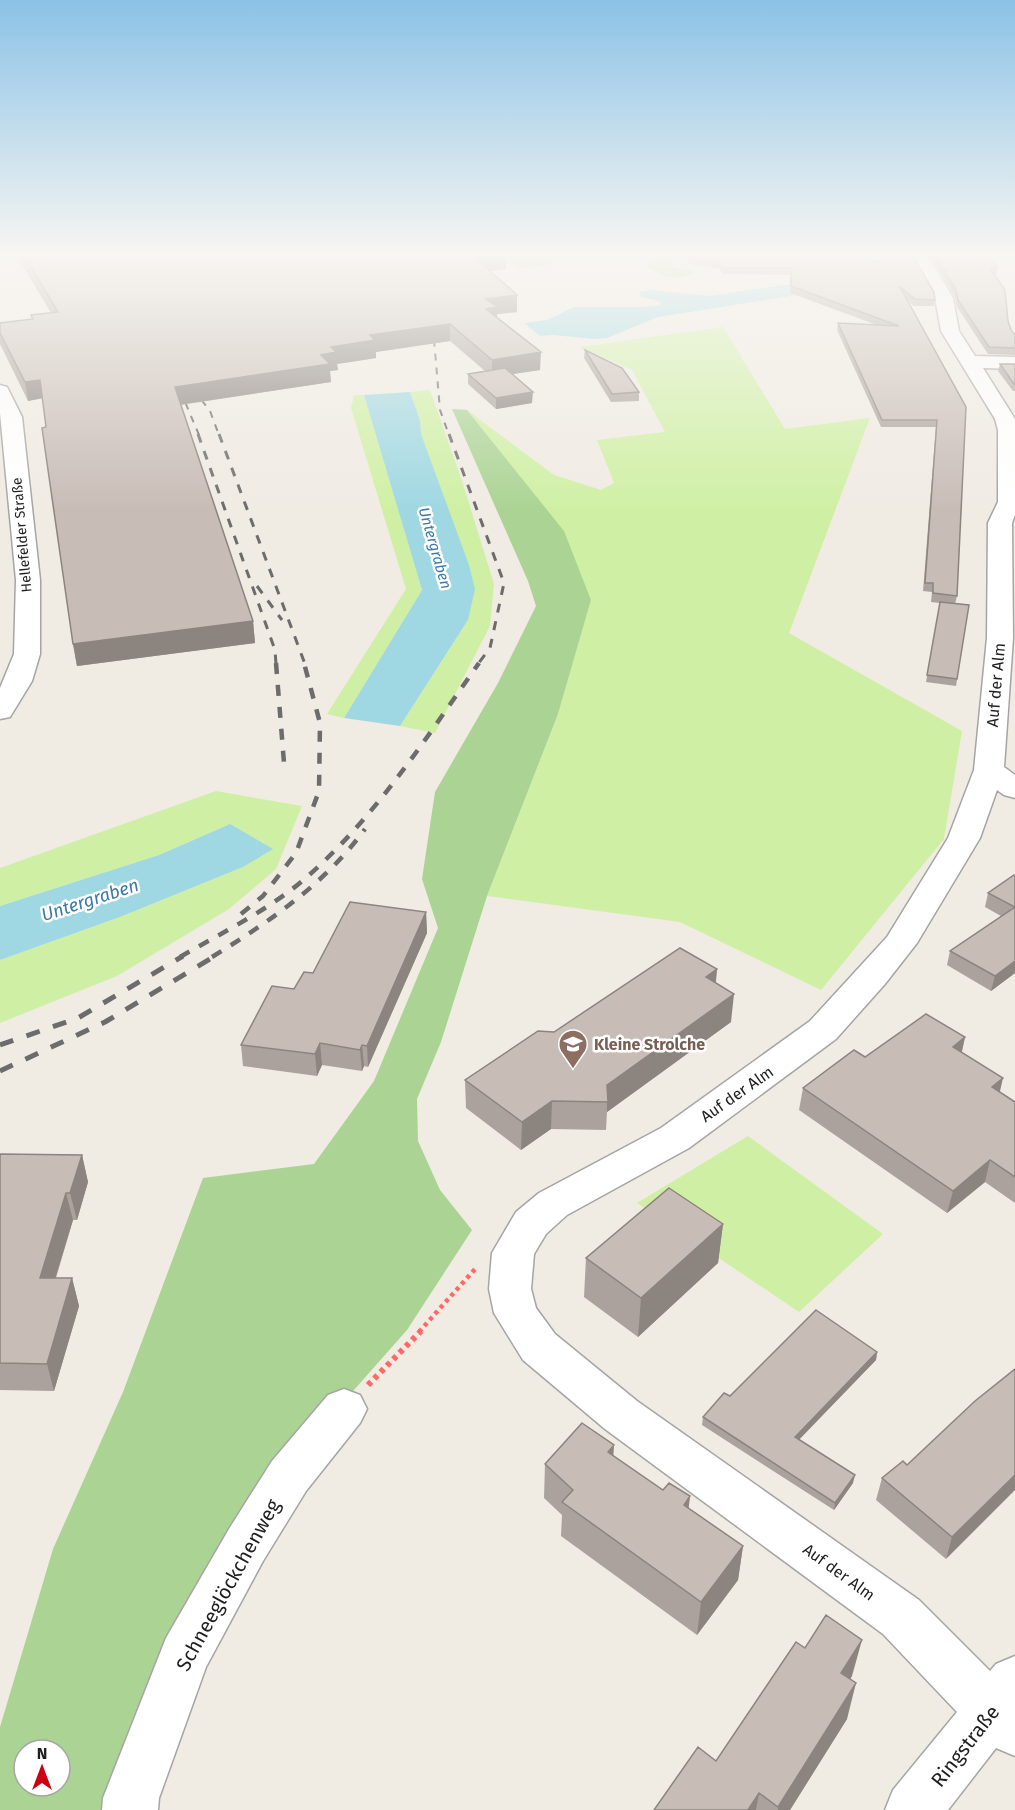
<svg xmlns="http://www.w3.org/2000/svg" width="1015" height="1810" font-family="'Fira Sans',sans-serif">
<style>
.grass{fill:#cff0a4}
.forest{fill:#abd494;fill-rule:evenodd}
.water{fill:#9fd8e2}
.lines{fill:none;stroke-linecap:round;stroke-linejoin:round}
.minor-casing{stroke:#a5a5a5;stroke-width:3}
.path-far1{stroke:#ff6965;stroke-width:4.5;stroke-dasharray:4 4;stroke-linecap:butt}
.path{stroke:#ff6965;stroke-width:6;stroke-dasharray:4.5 4.5;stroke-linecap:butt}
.minor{fill:#fff;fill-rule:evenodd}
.rail-far3{stroke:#6c6c6c;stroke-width:2;stroke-dasharray:7 7;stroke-linecap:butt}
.rail-far2{stroke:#6c6c6c;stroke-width:3;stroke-dasharray:9 9;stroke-linecap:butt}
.rail-far1{stroke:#6c6c6c;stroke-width:4.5;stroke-dasharray:11 11;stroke-linecap:butt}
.rail{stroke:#6c6c6c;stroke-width:5;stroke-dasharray:14 14;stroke-linecap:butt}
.wall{fill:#aca29d}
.shaded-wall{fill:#8c847f}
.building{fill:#c8bcb6;stroke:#8c847f;stroke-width:1.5}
.labels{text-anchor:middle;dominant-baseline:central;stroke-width:5;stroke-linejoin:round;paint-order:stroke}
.far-street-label{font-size:14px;fill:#1e1e1e;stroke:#fff}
.far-water-label{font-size:15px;font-style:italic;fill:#3c79a7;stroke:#fff}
.street-label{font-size:16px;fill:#1e1e1e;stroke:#fff}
.education-label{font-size:16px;font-weight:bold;fill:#785e54;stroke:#fff;text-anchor:start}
.water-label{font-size:18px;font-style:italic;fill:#3c79a7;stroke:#fff}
.near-street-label{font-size:20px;fill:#1e1e1e;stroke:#fff}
</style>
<rect width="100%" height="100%" fill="#f0ebe3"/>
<path class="grass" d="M723 327 785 429 870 418 789 633 962 731 944 839 821 990 680 922 487 896 558 714 591 600 467 410 554 475 601 490 614 483 597 440 665 432 632 370 579 347Z
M430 390 463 484 494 584 490 626 435 733 400 726 468 620 421 434 420 420 410 392Z
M354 395H364L422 590 344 718 327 714 406 589 351 408Z
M216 791 302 806 276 869 229 909 117 976 0 1023V960L120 917 243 867 230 824 159 855 0 906V868Z
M748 1136 883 1234 799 1312 637 1203Z"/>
<path class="forest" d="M503 255H561L549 265 518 269Z
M660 255H685L672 267 698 271C679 282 664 279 647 266Z
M452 409 467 410 564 531 591 600 558 714 487 896 441 1042 417 1099 418 1141 440 1190 472 1230 407 1330 285 1468 109 1810H0V1727L53 1549 123 1392 203 1178 314 1164 374 1081 438 928 422 879 435 792 498 683 536 606 528 581ZM24 1750H60V1786H24Z"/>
<path class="water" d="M783 285H796L803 294 658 317 607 338 594 339 553 335 540 336 524 323 547 320 574 307H639L661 305 659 301 640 297V292L650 290 710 296Z
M410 392 420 420 421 434 469 565 475 589 468 620 400 726 344 718 422 590 364 395Z
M230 824 273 849 243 867 120 917 0 960V906L159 855Z"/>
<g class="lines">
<g class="minor-casing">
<path id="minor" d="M849 255H875L884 261 876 266 851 258Z
M905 255H924L930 259 953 298 959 331 975 356 1015 357V369L983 368 1015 419V515L1012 523 1013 638 1004 767 1015 775V798L1004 795 997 790 980 838 917 943 885 984 836 1039 689 1148 567 1215 546 1234 534 1254 531 1289 536 1308 555 1334 637 1401 919 1600 990 1671 996 1664 1015 1656V1756L996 1748 948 1810H885L893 1790 957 1712 883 1634 605 1429 523 1360 494 1313 489 1289 492 1253 516 1212 539 1193 661 1128 810 1021 887 937 948 838 974 770 987 638 988 523 998 502V430L995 419 941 331 935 298 917 266Z
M0 385 7 387 22 417 40 580V654L32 681 10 717 0 719V688L14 654 16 580 0 413Z
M344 1389 360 1395 367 1409 360 1423 306 1491 263 1561 206 1667 159 1798 158 1810H102L103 1798 166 1638 229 1529 272 1461 328 1395Z"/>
</g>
<path class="path-far1" d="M419 1332 475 1269"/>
<path class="path" d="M368 1385 421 1331"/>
<use href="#minor" class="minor"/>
<path class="rail-far3" d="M428 327 434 339 440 410 449 435
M193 389 210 411 219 435
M180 390 199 435"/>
<path class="rail-far2" d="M198 434 275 650 276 664
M219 434 305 664
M449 434 504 583 490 648 478 664
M257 586 282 620"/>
<path class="rail-far1" d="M276 663 284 763
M241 914 263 896 296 853 319 791 320 723 304 663
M180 957C223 932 271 909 308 876 377 815 426 738 479 663
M212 957C270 921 324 885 365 829"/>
<path class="rail" d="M0 1045 78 1018 183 956
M0 1071 105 1022 215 956"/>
</g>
<path class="wall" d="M20 255H506V269L490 271 517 312 497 314V317L540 370 512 374 532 403 496 409 468 384V374L485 371 450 341 376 352V358L337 364 338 370 330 371 331 382 181 405 253 621 255 643 77 666 73 644 43 398 28 401 0 344V323L32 319 31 315 51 313 21 263Z
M879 255H910L935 300 934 306H914L908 301 966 407 957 596 955 604 969 605 956 686 926 682 940 603 931 602 932 592 923 591 936 427H881L837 330 838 323 877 325 790 293V275L722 274 720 269 689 264V258L876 262 882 258Z
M928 255H988L998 268 996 275H994L1008 321 1011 330 1015 335V355L988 354 957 307 955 297 932 258Z
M585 350 639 392V401L611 402 584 358Z
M1000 364H1015V391H1013L998 371Z
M1015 876V973L991 991 947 965 950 951 1001 916 985 907 988 893Z
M426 912 427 933 368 1067 364 1066 362 1071 322 1065 317 1076 243 1066 241 1045 294 989 313 973Z
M717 969 716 983 731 1022 607 1112 606 1130 551 1129 521 1150 466 1108 465 1080 554 1032Z
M965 1037 962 1052 1000 1092 1015 1102V1203L985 1182 947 1213 799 1110 803 1088 865 1057Z
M0 1154 82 1155 88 1182 77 1220H73L56 1278H72L79 1306 54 1391 0 1390Z
M723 1224 718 1263 638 1337 584 1297 586 1258Z
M877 1352 876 1360 799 1439 853 1483 834 1510 702 1425 703 1417 730 1396Z
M1015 1369 946 1559 876 1500 882 1478 907 1465Z
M613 1456 663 1490 690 1496 688 1508 743 1546 738 1580 697 1635 561 1536 562 1515 544 1498 545 1464Z
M852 1676 850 1679 847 1719 790 1810H654L716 1761Z"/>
<path class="shaded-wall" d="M489 255H506V269L474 273V257Z
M517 295V312L497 314V324L486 325V299Z
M450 324V341L376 352V358L337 364 338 370 330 371 331 382 177 405 175 387 321 355 331 347 370 335Z
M541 352 540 370 492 377V360Z
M40 380 43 398 28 401 25 382Z
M533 392 532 403 496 409V398Z
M253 621 255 643 77 666 73 644Z
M426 912 427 933 368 1067 367 1046Z
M1015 961V973L991 991 995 976Z
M717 969 714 996 706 977Z
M734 994 731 1022 607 1112V1085Z
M965 1037 960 1059 953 1047Z
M320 1043 322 1065 317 1076 315 1054Z
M362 1045 364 1066 362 1071 360 1050Z
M1003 1078 998 1100 992 1087Z
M552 1101 551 1129 521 1150 522 1122Z
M82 1155 88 1182 77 1220 70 1193Z
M990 1160 985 1182 947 1213 953 1191Z
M66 1193 73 1220 47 1305 40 1278Z
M723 1224 718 1263 638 1337 641 1298Z
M72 1278 79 1306 54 1391 47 1364Z
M877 1352 876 1360 794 1445 795 1437Z
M614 1445 612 1480 608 1452Z
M855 1475 853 1483 834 1510 835 1503Z
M1015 1475V1490L946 1559 952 1537Z
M690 1496 686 1531 684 1505Z
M743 1546 738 1580 697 1635 701 1602Z
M862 1640 852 1676 832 1708 841 1673Z
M856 1683 847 1719 790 1810H778V1807Z
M759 1793 756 1810H748Z"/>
<path class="building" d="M24 255H489L474 257 517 295 486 299 497 307 486 309 541 352 492 360 450 324 370 335 375 340 331 347 336 352 321 355 330 364 175 387 253 621 73 644 42 428 46 427 40 380 25 382 0 333V323L33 319 31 315 58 312Z
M693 255H855L876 262 885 255H910L916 261 934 292 935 300 915 299 900 287 966 407 957 596 933 593V583H925L937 420H882L838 323 899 326 791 286V268H723L721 263 689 258Z
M935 255H988L998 268H990L1005 290 1008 321 1011 330 1015 335V348L989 347 958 300 956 290Z
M585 350 622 368 639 392 612 394Z
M1000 364H1015V384H1014Z
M505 368 533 392 496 398 468 374Z
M940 602 969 605 957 679 927 675Z
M1014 875 1015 876V961L995 976 950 951 1015 907 988 893Z
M350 902 426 912 367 1046 362 1045 360 1050 320 1043 315 1054 241 1045 272 986 294 989 304 972 313 973Z
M680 948 717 969 706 977 734 994 607 1085 608 1102 552 1101 522 1122 465 1080 538 1031 554 1032Z
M926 1014 965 1037 953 1047 1003 1078 992 1087 1015 1102V1177L990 1160 953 1191 803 1088 854 1050 865 1057Z
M0 1154 82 1155 70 1193H66L40 1278H72L47 1364 0 1363Z
M669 1188 723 1224 641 1298 586 1258Z
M816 1310 877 1352 795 1437 855 1475 835 1503 703 1417 724 1393 730 1396Z
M1015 1369V1475L952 1537 882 1478 903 1461 907 1465 975 1401Z
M582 1423 614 1445 608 1452 663 1490 669 1483 690 1496 684 1505 743 1546 701 1602 562 1502 573 1490 545 1464Z
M826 1615 862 1640 841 1673 856 1683 778 1807 759 1793 748 1810H654L698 1747 716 1761 796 1642 805 1648Z"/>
<linearGradient id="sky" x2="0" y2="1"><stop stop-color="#8bc2e6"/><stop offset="0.5" stop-color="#f8f6f2"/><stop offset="1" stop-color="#f8f6f2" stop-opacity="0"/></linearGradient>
<rect width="1015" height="509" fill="url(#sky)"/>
<defs>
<g id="school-pin" transform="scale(1.5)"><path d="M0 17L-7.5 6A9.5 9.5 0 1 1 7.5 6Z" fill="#8d6e63" stroke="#fff"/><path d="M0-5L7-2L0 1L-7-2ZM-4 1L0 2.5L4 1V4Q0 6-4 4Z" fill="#fff"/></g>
</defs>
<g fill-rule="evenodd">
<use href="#school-pin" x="573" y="1044"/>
</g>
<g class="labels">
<g class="far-street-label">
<text transform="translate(22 535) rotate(-95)">Hellefelder Straße</text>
</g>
<g class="far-water-label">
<text transform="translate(435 548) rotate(74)">Untergraben</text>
</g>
<g class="street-label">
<text transform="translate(996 685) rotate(-85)">Auf der Alm</text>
<text transform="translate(737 1094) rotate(-35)">Auf der Alm</text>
<text transform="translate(839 1572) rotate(36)">Auf der Alm</text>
</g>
<g class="education-label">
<text x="594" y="1044">Kleine Strolche</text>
</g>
<g class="water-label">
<text transform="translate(90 900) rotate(-18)">Untergraben</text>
</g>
<g class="near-street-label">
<text transform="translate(228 1585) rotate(-61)">Schneeglöckchenweg</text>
<text transform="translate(965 1746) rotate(-52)">Ringstraße</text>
</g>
</g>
<g transform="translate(42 1768)"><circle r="28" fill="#ffffff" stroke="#a5a5a5" stroke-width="1.5"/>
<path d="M0-4.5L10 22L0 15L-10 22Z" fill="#cc0010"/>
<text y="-9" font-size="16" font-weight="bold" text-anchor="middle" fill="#1e1e1e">N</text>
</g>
</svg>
